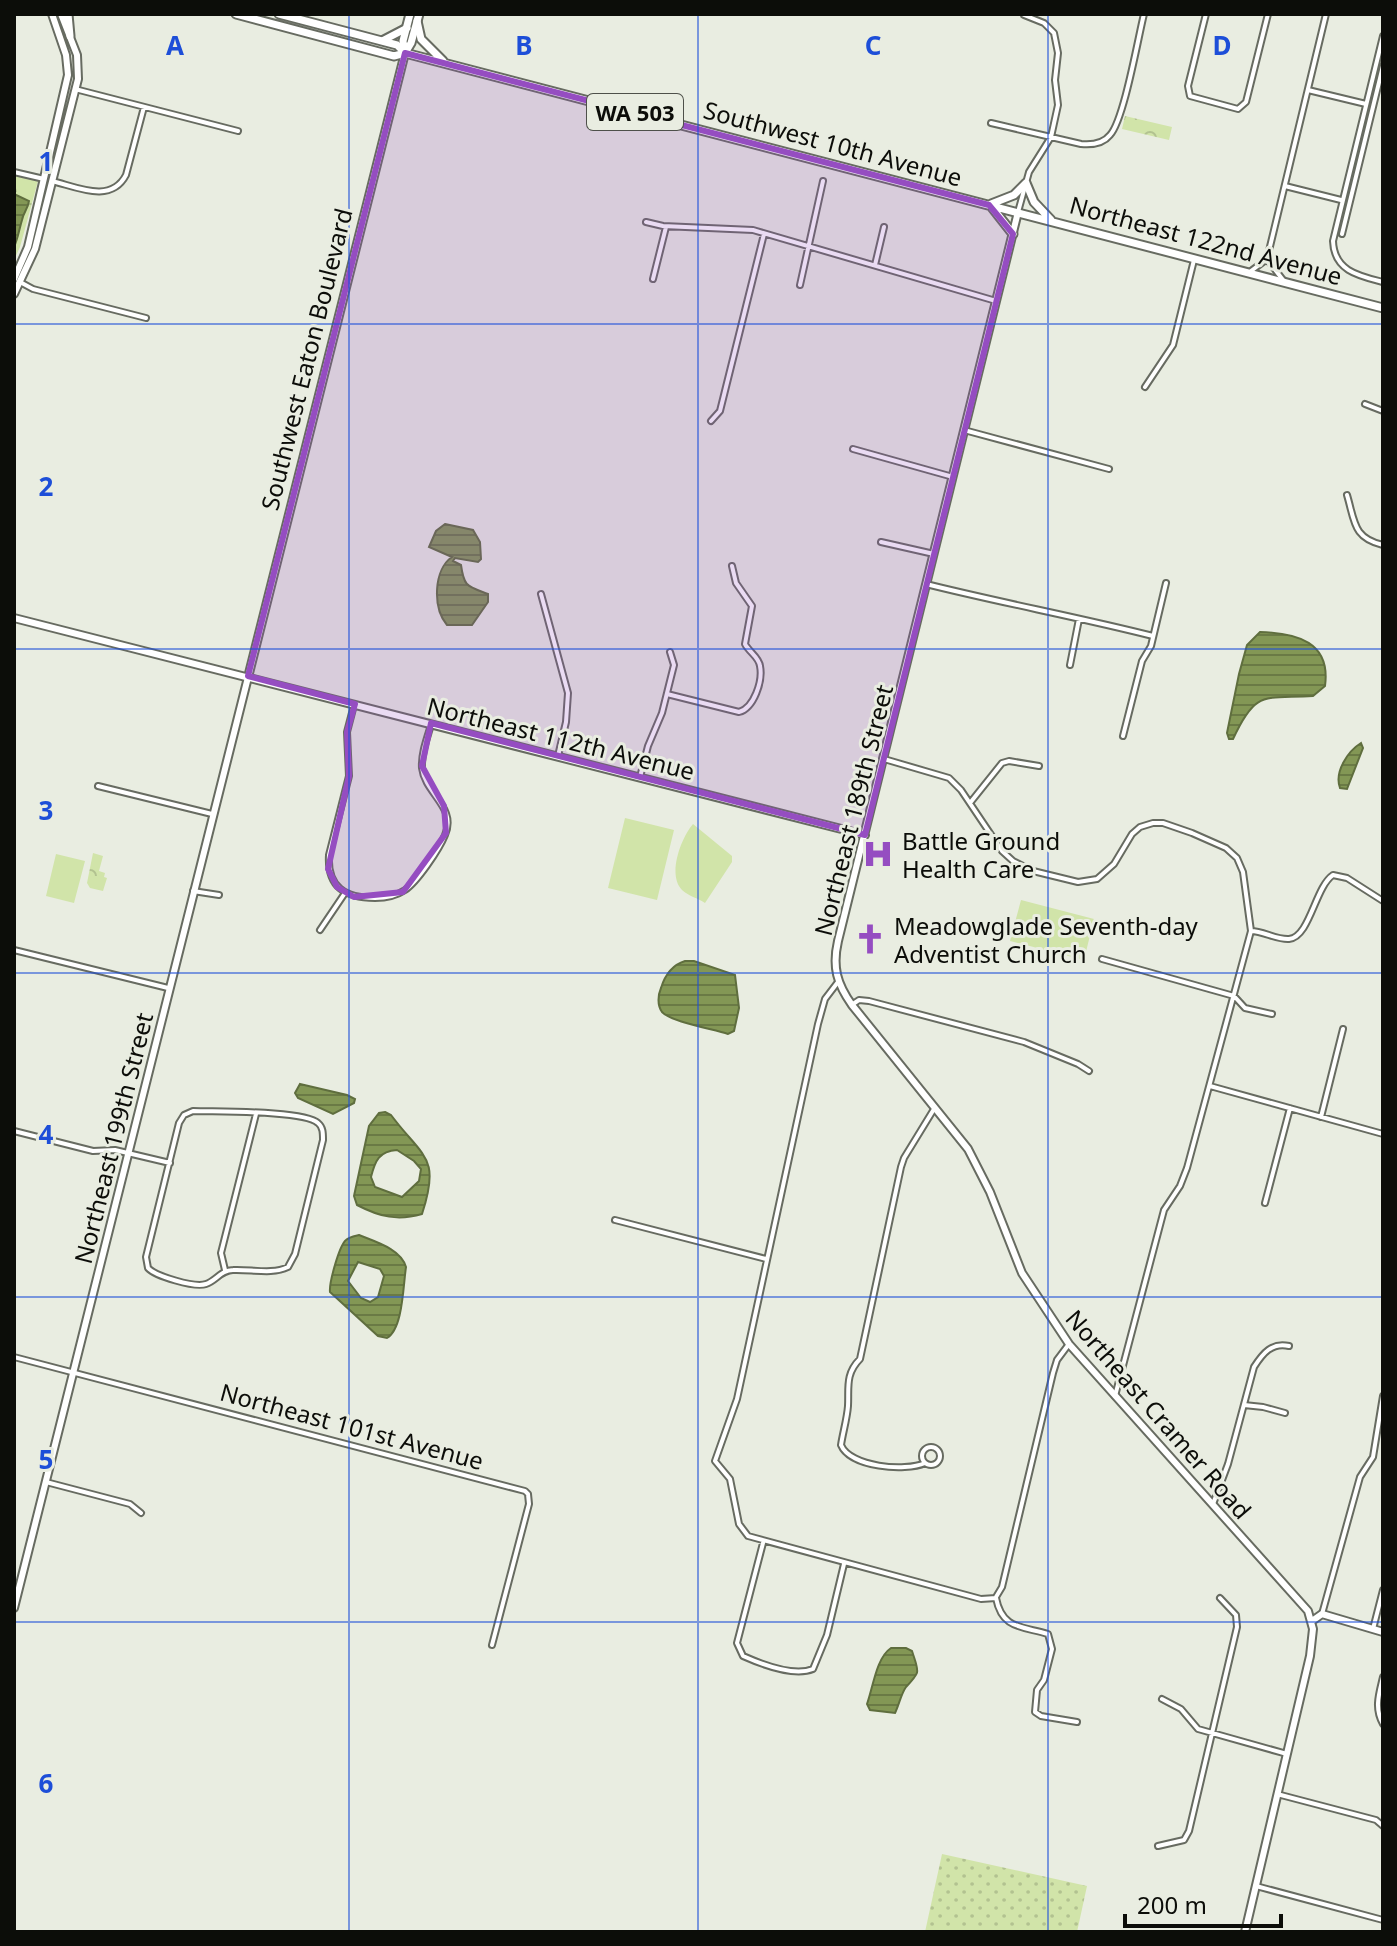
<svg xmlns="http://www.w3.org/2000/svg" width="1397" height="1946" font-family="'Noto Sans',sans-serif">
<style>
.grass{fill:url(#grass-dots)}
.park{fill:url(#park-crowns)}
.pitch{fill:#d1e4a9}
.water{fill:url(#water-rules);stroke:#5f6e3e;stroke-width:2;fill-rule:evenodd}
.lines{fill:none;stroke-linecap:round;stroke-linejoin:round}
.minor-casing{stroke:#676b61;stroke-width:8}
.tertiary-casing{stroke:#676b61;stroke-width:10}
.secondary-casing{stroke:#676b61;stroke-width:10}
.primary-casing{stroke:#676b61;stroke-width:11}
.trunk-casing{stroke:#676b61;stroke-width:11}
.minor{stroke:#fff;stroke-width:4}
.tertiary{stroke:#fff;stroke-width:6}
.secondary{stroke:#fff;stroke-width:6}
.primary{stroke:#fff;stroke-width:7}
.trunk{stroke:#fff;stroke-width:7}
.marked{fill:#954dc1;fill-opacity:0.2;stroke:#954dc1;stroke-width:6;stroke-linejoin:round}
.grid{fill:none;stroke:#1d4ed8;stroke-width:2;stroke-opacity:0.55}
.labels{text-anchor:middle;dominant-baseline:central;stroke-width:6;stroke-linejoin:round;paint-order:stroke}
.shield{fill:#e9ede1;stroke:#4e504a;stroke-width:2}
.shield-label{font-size:22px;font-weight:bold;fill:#0c0d09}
.street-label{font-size:24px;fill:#0c0d09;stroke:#e9ede1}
.poi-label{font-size:24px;fill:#0c0d09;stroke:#e9ede1;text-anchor:start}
.grid-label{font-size:26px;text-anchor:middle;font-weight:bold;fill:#1d4ed8;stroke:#e9ede1;stroke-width:6;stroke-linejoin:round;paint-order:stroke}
</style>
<defs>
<pattern id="grass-dots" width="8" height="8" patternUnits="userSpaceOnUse" patternTransform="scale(2)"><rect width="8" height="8" fill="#d1e4a9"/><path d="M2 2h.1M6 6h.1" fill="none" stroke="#b2c290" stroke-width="1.8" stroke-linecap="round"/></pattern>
<pattern id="park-crowns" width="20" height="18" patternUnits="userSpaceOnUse" patternTransform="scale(2)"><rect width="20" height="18" fill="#d1e4a9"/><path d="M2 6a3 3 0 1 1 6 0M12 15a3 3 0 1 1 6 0" fill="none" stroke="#b2c290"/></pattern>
<pattern id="water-rules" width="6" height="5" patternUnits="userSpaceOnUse" patternTransform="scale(2)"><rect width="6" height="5" fill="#839755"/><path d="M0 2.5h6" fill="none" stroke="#6a7a45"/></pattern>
</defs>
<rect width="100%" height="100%" fill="#e9ede1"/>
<path class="grass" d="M942 1854 1087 1886 1077 1932H925Z"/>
<path class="park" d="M1125 116 1172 127 1169 140 1122 129Z
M14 175 38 181 20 247 14 260Z
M93 853 103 856 99 871 105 873 104 877 107 878 103 891 90 888 87 883Z"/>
<path class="pitch" d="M625 818 674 830 657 900 608 888Z
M693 824 732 856V862L705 903C698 898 688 896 682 890 667 875 681 838 693 824Z
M56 854 85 861 74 903 46 896Z
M1021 900 1094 919 1084 960 1010 941Z"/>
<path class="water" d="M14 194 29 201C28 209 23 213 22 220 19 230 18 238 14 247Z
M445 524 473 530 480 542 481 559 478 562 455 558 453 561 461 565C464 587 467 586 488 594V602L472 625H447C432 607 434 569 452 557L429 547 436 531Z
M1260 632C1297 633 1331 642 1325 686L1313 696C1264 699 1256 689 1233 739H1229L1227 733 1239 674 1247 645Z
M1361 743 1363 748 1347 789 1340 788C1334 772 1348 751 1361 743Z
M685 961H694L735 975 739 1008 734 1031 728 1034C713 1029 671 1022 662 1012 657 1005 658 995 661 988 665 975 672 965 685 961Z
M300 1084 347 1095 355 1099 354 1103 333 1114 298 1098 295 1093Z
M385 1112 391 1115C423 1158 441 1156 422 1214 398 1221 380 1217 357 1205L354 1196 369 1126 379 1113ZM397 1150 414 1161 421 1169 419 1181 402 1197 375 1187 371 1177C375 1161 379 1151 397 1150Z
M359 1235C376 1242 401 1249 406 1267 403 1286 403 1329 387 1338L378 1336 330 1292C329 1283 339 1246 346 1240 349 1237 355 1236 359 1235ZM358 1262 380 1269 384 1276 378 1297 370 1302 361 1298 348 1281Z
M891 1648H906L912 1651C919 1673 921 1671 906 1687 901 1694 899 1705 895 1713L870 1710 867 1704C873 1688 876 1658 891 1648Z"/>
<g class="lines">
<g class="minor-casing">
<path id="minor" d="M1206 14 1188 86 1190 96 1238 109 1246 102 1268 14
M1383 36 1333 241C1334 271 1359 276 1383 282
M75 89 238 131
M1308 90 1366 104
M991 123 1081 144C1092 145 1103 144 1110 135 1124 120 1138 38 1144 14
M14 172 44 179
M52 181C77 187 111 204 126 175L144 107
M1285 186 1341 200
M1018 212 1029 172 1051 137 1058 105 1055 80 1058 53 1054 33 1044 23 1024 15
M646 222 663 226 753 230 996 301
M1342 234 1383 66
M1267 259 1283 280
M875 265 884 227
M1251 271 1267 259 1326 14
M653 279 666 227
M20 282 33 289 146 318
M800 285 823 181
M1145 387 1173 345 1194 260
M1365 404 1383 411
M711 421 720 411 764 234
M964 430 1109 469
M853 449 953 477
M1347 495C1355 522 1353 538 1383 545
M881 542 934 554
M926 584C1002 603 1078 617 1153 636
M541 594 568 693 566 722 558 756
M1070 665 1079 619
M667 694 739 712C754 708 763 681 760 666 759 657 749 652 745 644L752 606 736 583 732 566
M354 705 347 732 349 776 329 855C327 887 345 898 375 898 386 898 396 896 405 890 417 882 439 850 445 835 457 807 425 794 422 768 421 754 427 738 431 725
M1123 736 1142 661 1151 646 1166 583
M884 759 949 778 961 790 1002 851 1013 861 1033 871 1078 882 1097 879 1114 864 1132 834 1140 827 1153 823H1163L1192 833 1226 848 1237 858 1243 872 1251 931 1187 1168 1180 1186 1164 1210 1115 1396
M640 777 648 746 662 713 674 665 670 652
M98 786 212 814
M970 803 1002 763 1009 761 1039 766
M193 891 219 895
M320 930 345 893
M1251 931C1263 931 1277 940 1289 939 1310 937 1315 887 1333 875L1347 878 1383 901
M14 950 168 988
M1102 959 1234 996 1245 1008 1272 1014
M838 982 825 999 818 1024 737 1399 715 1461 730 1479 739 1524 748 1536 981 1599 996 1598
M853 1004 859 1000 869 1001 1024 1042 1078 1064 1089 1071
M1210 1086 1383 1134
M193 1111C216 1112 304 1110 318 1123 323 1127 323 1133 323 1140L295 1254 288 1267C272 1275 251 1269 233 1270 221 1270 216 1281 206 1284 195 1288 155 1276 148 1268L146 1257 179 1123 184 1115Z
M1321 1117 1343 1029
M14 1131 93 1151 115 1150 170 1163
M1265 1203 1290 1108
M615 1220 766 1259
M225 1270 221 1253 256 1114
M14 1357 525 1491 528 1494 529 1504 492 1645
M1244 1405 1263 1407 1285 1413
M922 1456a9 9 0 1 1 18 0a9 9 0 1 1-18 0Z
M925 1463C905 1472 850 1467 841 1445 843 1432 847 1419 848 1406 849 1388 845 1374 860 1359L901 1167 904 1158 934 1109
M46 1482 130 1504 141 1513
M1213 1504 1228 1464 1254 1367C1263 1353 1272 1342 1289 1346
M763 1543 737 1643 743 1656C761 1664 793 1677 813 1669L827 1635 844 1564
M996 1597 1002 1587 1053 1373 1057 1360 1069 1344
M996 1598C1002 1629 1021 1626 1048 1634L1052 1649 1044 1680 1037 1690 1035 1712 1041 1716 1077 1722
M1322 1614 1360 1477 1373 1457 1383 1396
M1373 1629 1383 1590
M1383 1677C1379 1694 1374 1708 1383 1724
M1162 1699 1181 1709 1198 1729 1287 1754
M1277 1794 1376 1820 1383 1826
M1158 1846 1184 1840 1189 1831 1237 1627 1236 1615 1220 1598
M1256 1886 1383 1920"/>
</g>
<g class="tertiary-casing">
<path id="tertiary" d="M1018 212 838 941C832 967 837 984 852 1005L968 1149 990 1192 1022 1273 1069 1344 1308 1611 1313 1629 1310 1656 1245 1932
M14 279 28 247 68 75 66 55 52 14
M14 294 35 249 78 79 77 55 61 14
M14 618 865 835
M1312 1621 1322 1614 1383 1632"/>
</g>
<g class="secondary-casing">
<path id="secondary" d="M14 1608 405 53"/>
</g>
<g class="primary-casing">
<path id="primary" d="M405 53 411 43 419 14
M405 53 403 41 410 14"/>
</g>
<g class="trunk-casing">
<path id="trunk" d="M68 14 70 36
M236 14 394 56 405 53
M279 14 397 45 405 53 1383 308
M417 21 421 39 443 61
M382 41 407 28
M1026 183 1034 202 1051 220
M991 204 1014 195 1026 183
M991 206 1013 234"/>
</g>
<use href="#minor" class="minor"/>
<use href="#tertiary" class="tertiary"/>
<use href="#secondary" class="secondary"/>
<use href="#primary" class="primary"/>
<use href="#trunk" class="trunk"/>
</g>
<path class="marked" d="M405 53 989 205 1013 234 865 835 431 723 422 766 444 806 446 833 403 892 354 897 337 887 328 869 349 776 347 732 355 704 248 676Z"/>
<path class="grid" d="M349 14V1932M698 14V1932M1048 14V1932M14 324H1383M14 649H1383M14 973H1383M14 1297H1383M14 1622H1383"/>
<defs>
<g id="hospital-bare" transform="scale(2.4)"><path d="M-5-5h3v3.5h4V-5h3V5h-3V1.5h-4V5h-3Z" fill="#954dc1" stroke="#e9ede1" stroke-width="2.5" paint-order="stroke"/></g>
<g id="church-bare" transform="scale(2.4)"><path d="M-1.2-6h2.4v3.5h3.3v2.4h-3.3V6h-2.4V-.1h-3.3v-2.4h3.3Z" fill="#954dc1" stroke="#e9ede1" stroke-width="2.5" paint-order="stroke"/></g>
</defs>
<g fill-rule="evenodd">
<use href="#hospital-bare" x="878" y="854"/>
<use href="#church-bare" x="870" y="939"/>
</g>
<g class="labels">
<rect class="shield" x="587" y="94" width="96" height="36" rx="6"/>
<g class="shield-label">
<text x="635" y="112">WA 503</text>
</g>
<g class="street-label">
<text transform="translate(833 143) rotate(15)">Southwest 10th Avenue</text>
<text transform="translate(1206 240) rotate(15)">Northeast 122nd Avenue</text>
<text transform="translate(306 359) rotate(-76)">Southwest Eaton Boulevard</text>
<text transform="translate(561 738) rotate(14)">Northeast 112th Avenue</text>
<text transform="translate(853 810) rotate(-76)">Northeast 189th Street</text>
<text transform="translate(113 1138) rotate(-76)">Northeast 199th Street</text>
<text transform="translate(1159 1414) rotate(49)">Northeast Cramer Road</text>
<text transform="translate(352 1426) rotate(15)">Northeast 101st Avenue</text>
</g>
<g class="poi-label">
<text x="902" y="840">Battle Ground<tspan x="902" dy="28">Health Care</tspan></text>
<text x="894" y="925">Meadowglade Seventh-day<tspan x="894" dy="28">Adventist Church</tspan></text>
</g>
</g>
<g class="grid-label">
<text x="175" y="55">A</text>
<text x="524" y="55">B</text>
<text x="873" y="55">C</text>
<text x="1222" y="55">D</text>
<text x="46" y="171">1</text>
<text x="46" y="496">2</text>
<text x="46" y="820">3</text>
<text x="46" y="1144">4</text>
<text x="46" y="1469">5</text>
<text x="46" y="1793">6</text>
</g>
<rect width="1397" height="1946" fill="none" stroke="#0c0d09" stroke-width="32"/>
<path d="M1125 1914v12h156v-12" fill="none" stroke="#0c0d09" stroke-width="4"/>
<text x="1137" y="1914" font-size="24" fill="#0c0d09" stroke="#e9ede1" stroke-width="6" paint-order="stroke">200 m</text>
</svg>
